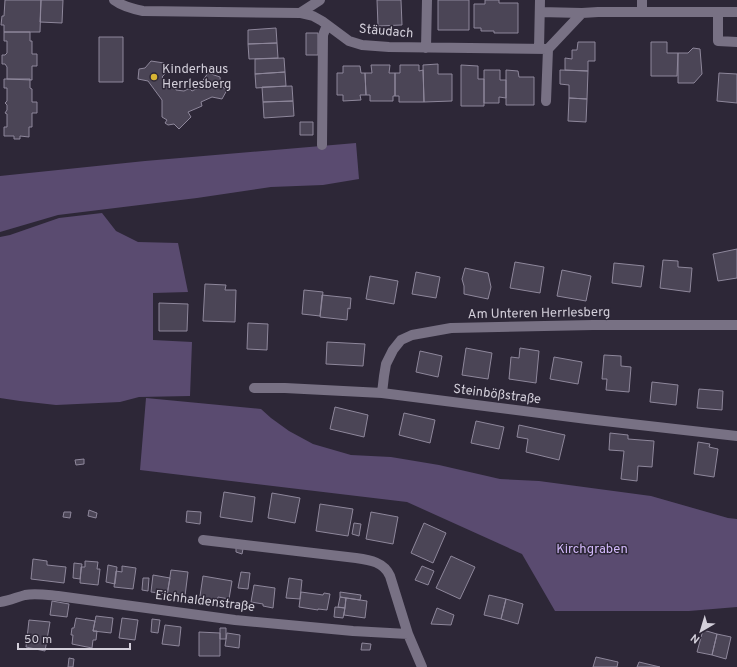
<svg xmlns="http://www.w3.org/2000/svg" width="737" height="667" font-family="Overpass,sans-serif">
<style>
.green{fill:#5a4b70}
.building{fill:#4b4556;stroke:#8e879b}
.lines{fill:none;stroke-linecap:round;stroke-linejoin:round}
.minor{stroke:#787184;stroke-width:10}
.poi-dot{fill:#d8b434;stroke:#2d2737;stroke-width:1.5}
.labels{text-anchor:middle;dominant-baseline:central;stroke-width:3;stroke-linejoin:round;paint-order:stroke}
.street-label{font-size:13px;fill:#d3cfda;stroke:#2d2737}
.poi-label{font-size:13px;fill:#d3cfda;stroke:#2d2737;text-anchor:start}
.park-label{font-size:13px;fill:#d3b9fb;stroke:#2d2737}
</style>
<rect width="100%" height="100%" fill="#2d2737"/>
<path class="green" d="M356 143 359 179 323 185 271 187 197 198 58 215 0 232V176L145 161Z
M102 213 116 231 138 242 178 243 188 292 153 293V340L192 342 190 396 139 397 120 402 56 405 20 401 0 398V237L10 235 59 218Z
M146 398 261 409 271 418 289 431 313 444 351 455 391 457 439 465 500 479 539 481 651 496 728 518 737 519V607L689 611H555L522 554 407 502 140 470Z"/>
<path class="building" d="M5 0H41L40 32H4V25H1L2 16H4Z
M41 0H63L62 23 40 22Z
M377 0H401L402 25 378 26Z
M438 0H469V30H438Z
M485 0H499V3H518V33H494V31H481V28H474V4H485Z
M276 28 277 43 248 44V30Z
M4 32H30V41H32V54H37V66H32V80L7 79V67L5 64H2V55H5L7 53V41H4Z
M306 33H318V55H306Z
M99 37H123V82H99Z
M578 42H595V61H588V71L565 70V58L572 59V50H577Z
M651 42H667V53H678L677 76H651Z
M277 43 278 58 249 59 248 44Z
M693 48 700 49 702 74 694 83H678V53H688Z
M284 58 285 72 255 74V59Z
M151 61 164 63 165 74 162 77 169 85 174 86 176 90 184 91 188 89H190L192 91 202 86 201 83 208 73 220 77 221 86 227 90 222 99 212 97 201 102 202 106 188 112 191 117 179 129 174 124 168 125 165 123 167 120 162 117V100L148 81 138 79 139 69 145 68Z
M438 64V74H452V101L424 102 423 65Z
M371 65H390L389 73H395V96H393V101H370V95H366L365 73H372Z
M400 65H419V71L423 70 424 102H399V96H395V73H400Z
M461 65 478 66V79H484V106H461Z
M343 66H360L361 73H365L366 95H360L361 100 343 101V95H337V73H343Z
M484 70H500V80H506V98L499 97V103H484Z
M506 70 518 71 519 77H534V105H506Z
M560 70 588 71 587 99 569 98V85L560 84Z
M285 72 286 86 256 88 255 74Z
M719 73 737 74V103L717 101Z
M4 79H30V88L32 89V102H37V113H32V127H29V137L20 136V139H14V136H4V127H7V114L5 113 7 110V105L5 103 7 101V88H4Z
M292 86 293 101 263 102 262 87Z
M569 98 587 99 586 122 568 121Z
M293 101 294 116 264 118 263 102Z
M300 122H313V135H300Z
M737 249V278L718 281 713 254Z
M663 260 678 261V267L692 268 690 292 660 288Z
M515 262 544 267 540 293 510 288Z
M614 263 644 266 641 287 612 283Z
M465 268 488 273 491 287 488 299 464 294V286L462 279Z
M562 270 591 276 586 301 557 296Z
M416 272 440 277 436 298 412 294Z
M370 276 398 281 394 304 366 299Z
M205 284 226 285 225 290H236L235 322 203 321Z
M304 290 323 292 320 316 302 314Z
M322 295 351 298 350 309 348 308 347 320 320 317Z
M159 303 188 304 187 331H159Z
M248 323 268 324 267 350 247 349Z
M327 342 365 344 363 366 326 364Z
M466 348 492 353 488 379 462 375Z
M520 348 539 351 536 383 509 379 511 357 519 358Z
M420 351 442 356 438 377 416 372Z
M604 355 621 356V366L631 367 629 392 606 390 607 379H602Z
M554 357 582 362 578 384 550 379Z
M652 382 678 385 676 405 650 402Z
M699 389 723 391 722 410 697 408Z
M335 407 368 415 364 437 330 429Z
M404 413 435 420 430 443 399 435Z
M476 421 504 427 499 449 471 443Z
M519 425 565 435 559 460 526 452 528 439 517 437Z
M610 433 628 435V439L654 441 652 467 638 466 637 481 621 479 624 451 609 450Z
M698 442 710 444 709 447 718 449 714 477 694 474Z
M84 459V464L76 465 75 460Z
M224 492 255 497 252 522 220 517Z
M272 493 300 498 295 523 268 518Z
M320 504 353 509 348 536 316 531Z
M89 510 97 513 96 518 88 516Z
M187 511 201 512 200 524 186 522Z
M64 512H71L70 518 63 517Z
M371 512 398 517 393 544 366 539Z
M354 523 361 524 359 536 352 534Z
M424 523 446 533 433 563 411 553Z
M236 548 243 549 242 554 236 552Z
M451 556 475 567 460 599 436 588Z
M33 559 47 561V565L66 567 64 583 31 579Z
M85 561 98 562 97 569H100L98 585 80 583 81 567H85Z
M74 563 82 564 80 579 73 578Z
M108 565 117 567 115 584 106 582Z
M122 566 136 568 133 589 114 587 116 571 122 572Z
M422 566 434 571 428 585 415 580Z
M171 570 188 572 185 596 174 595V599L167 597Z
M241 572 250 573 248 589 238 588Z
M153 575 170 578 167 594 151 592Z
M203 576 232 581 229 599 218 597 216 606 199 603Z
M143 578H149L148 591 142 590Z
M289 578 302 580 300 599 286 598Z
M254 585 275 588 273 608 263 606V604L251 602Z
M301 592 323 595 324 593 330 594 327 610 318 609V610L299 607Z
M340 592 361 595 360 600 340 597Z
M489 595 506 599 501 619 484 615Z
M340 597 346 598 345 608 338 607Z
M346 598 367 601 365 618 344 615Z
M506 599 523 604 518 624 501 619Z
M52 601 69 604 67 617 50 615Z
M335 607 345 608 343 618 334 617Z
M437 608 454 615 451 625 431 624Z
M96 616 113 618 111 633 93 631Z
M76 618 95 621 93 631H97L96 640H93L92 648 72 644 73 635H71L72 628H74Z
M122 618 138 620 135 640 119 638Z
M152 619 160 620 158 633 151 632Z
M29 620 50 622 45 651 26 647Z
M165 625 181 627 179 646 162 644Z
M220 628H226V639H220Z
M703 630 717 634 712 655 697 652Z
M199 632 220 633V656H199Z
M227 633 240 635 239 648 225 646Z
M717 634 731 637 726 659 712 655Z
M362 643 371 644 370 650H361Z
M596 657 618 662 617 667H593Z
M69 658 74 659 73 667H68Z
M639 662 660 667H637Z"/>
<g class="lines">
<path class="minor" d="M114 0C122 6 133 9 143 11L300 13 313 16 322 21 349 41 362 45 389 47 548 49 582 13
M642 0V12
M540 12 582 13 598 12H737
M718 12V41L737 42
M300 13 320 0
M426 48 427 0
M539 49 540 0
M546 101 548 49
M322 145 323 35 327 25
M254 388H285L382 393 587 419 737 436
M382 393 384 376 386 364 393 350 401 340 412 335 451 328 593 325H737
M203 540 356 558C370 560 384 562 390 576L408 634 422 667
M0 602C9 601 17 597 25 595 36 593 47 595 58 596L235 620 353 631 408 634"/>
</g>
<circle class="poi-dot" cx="154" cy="77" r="4"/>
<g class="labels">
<g class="street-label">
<text transform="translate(386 32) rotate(5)">Stäudach</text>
<text transform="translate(539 314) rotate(-1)">Am Unteren Herrlesberg</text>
<text transform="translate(497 395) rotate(7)">Steinbößstraße</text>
<text transform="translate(205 602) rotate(7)">Eichhaldenstraße</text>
</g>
<g class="poi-label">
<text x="162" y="70">Kinderhaus<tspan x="162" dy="15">Herrlesberg</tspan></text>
</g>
<g class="park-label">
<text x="592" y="550">Kirchgraben</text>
</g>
</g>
<g transform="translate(701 631) rotate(218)" stroke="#2d2737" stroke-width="3" paint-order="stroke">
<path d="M0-3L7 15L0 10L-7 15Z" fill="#d3cfda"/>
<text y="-6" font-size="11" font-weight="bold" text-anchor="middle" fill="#d3cfda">N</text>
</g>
<path d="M18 643v6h112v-6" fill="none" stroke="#d3cfda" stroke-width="2"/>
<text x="24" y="643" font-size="12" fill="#d3cfda" stroke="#2d2737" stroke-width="3" paint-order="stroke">50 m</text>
</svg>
